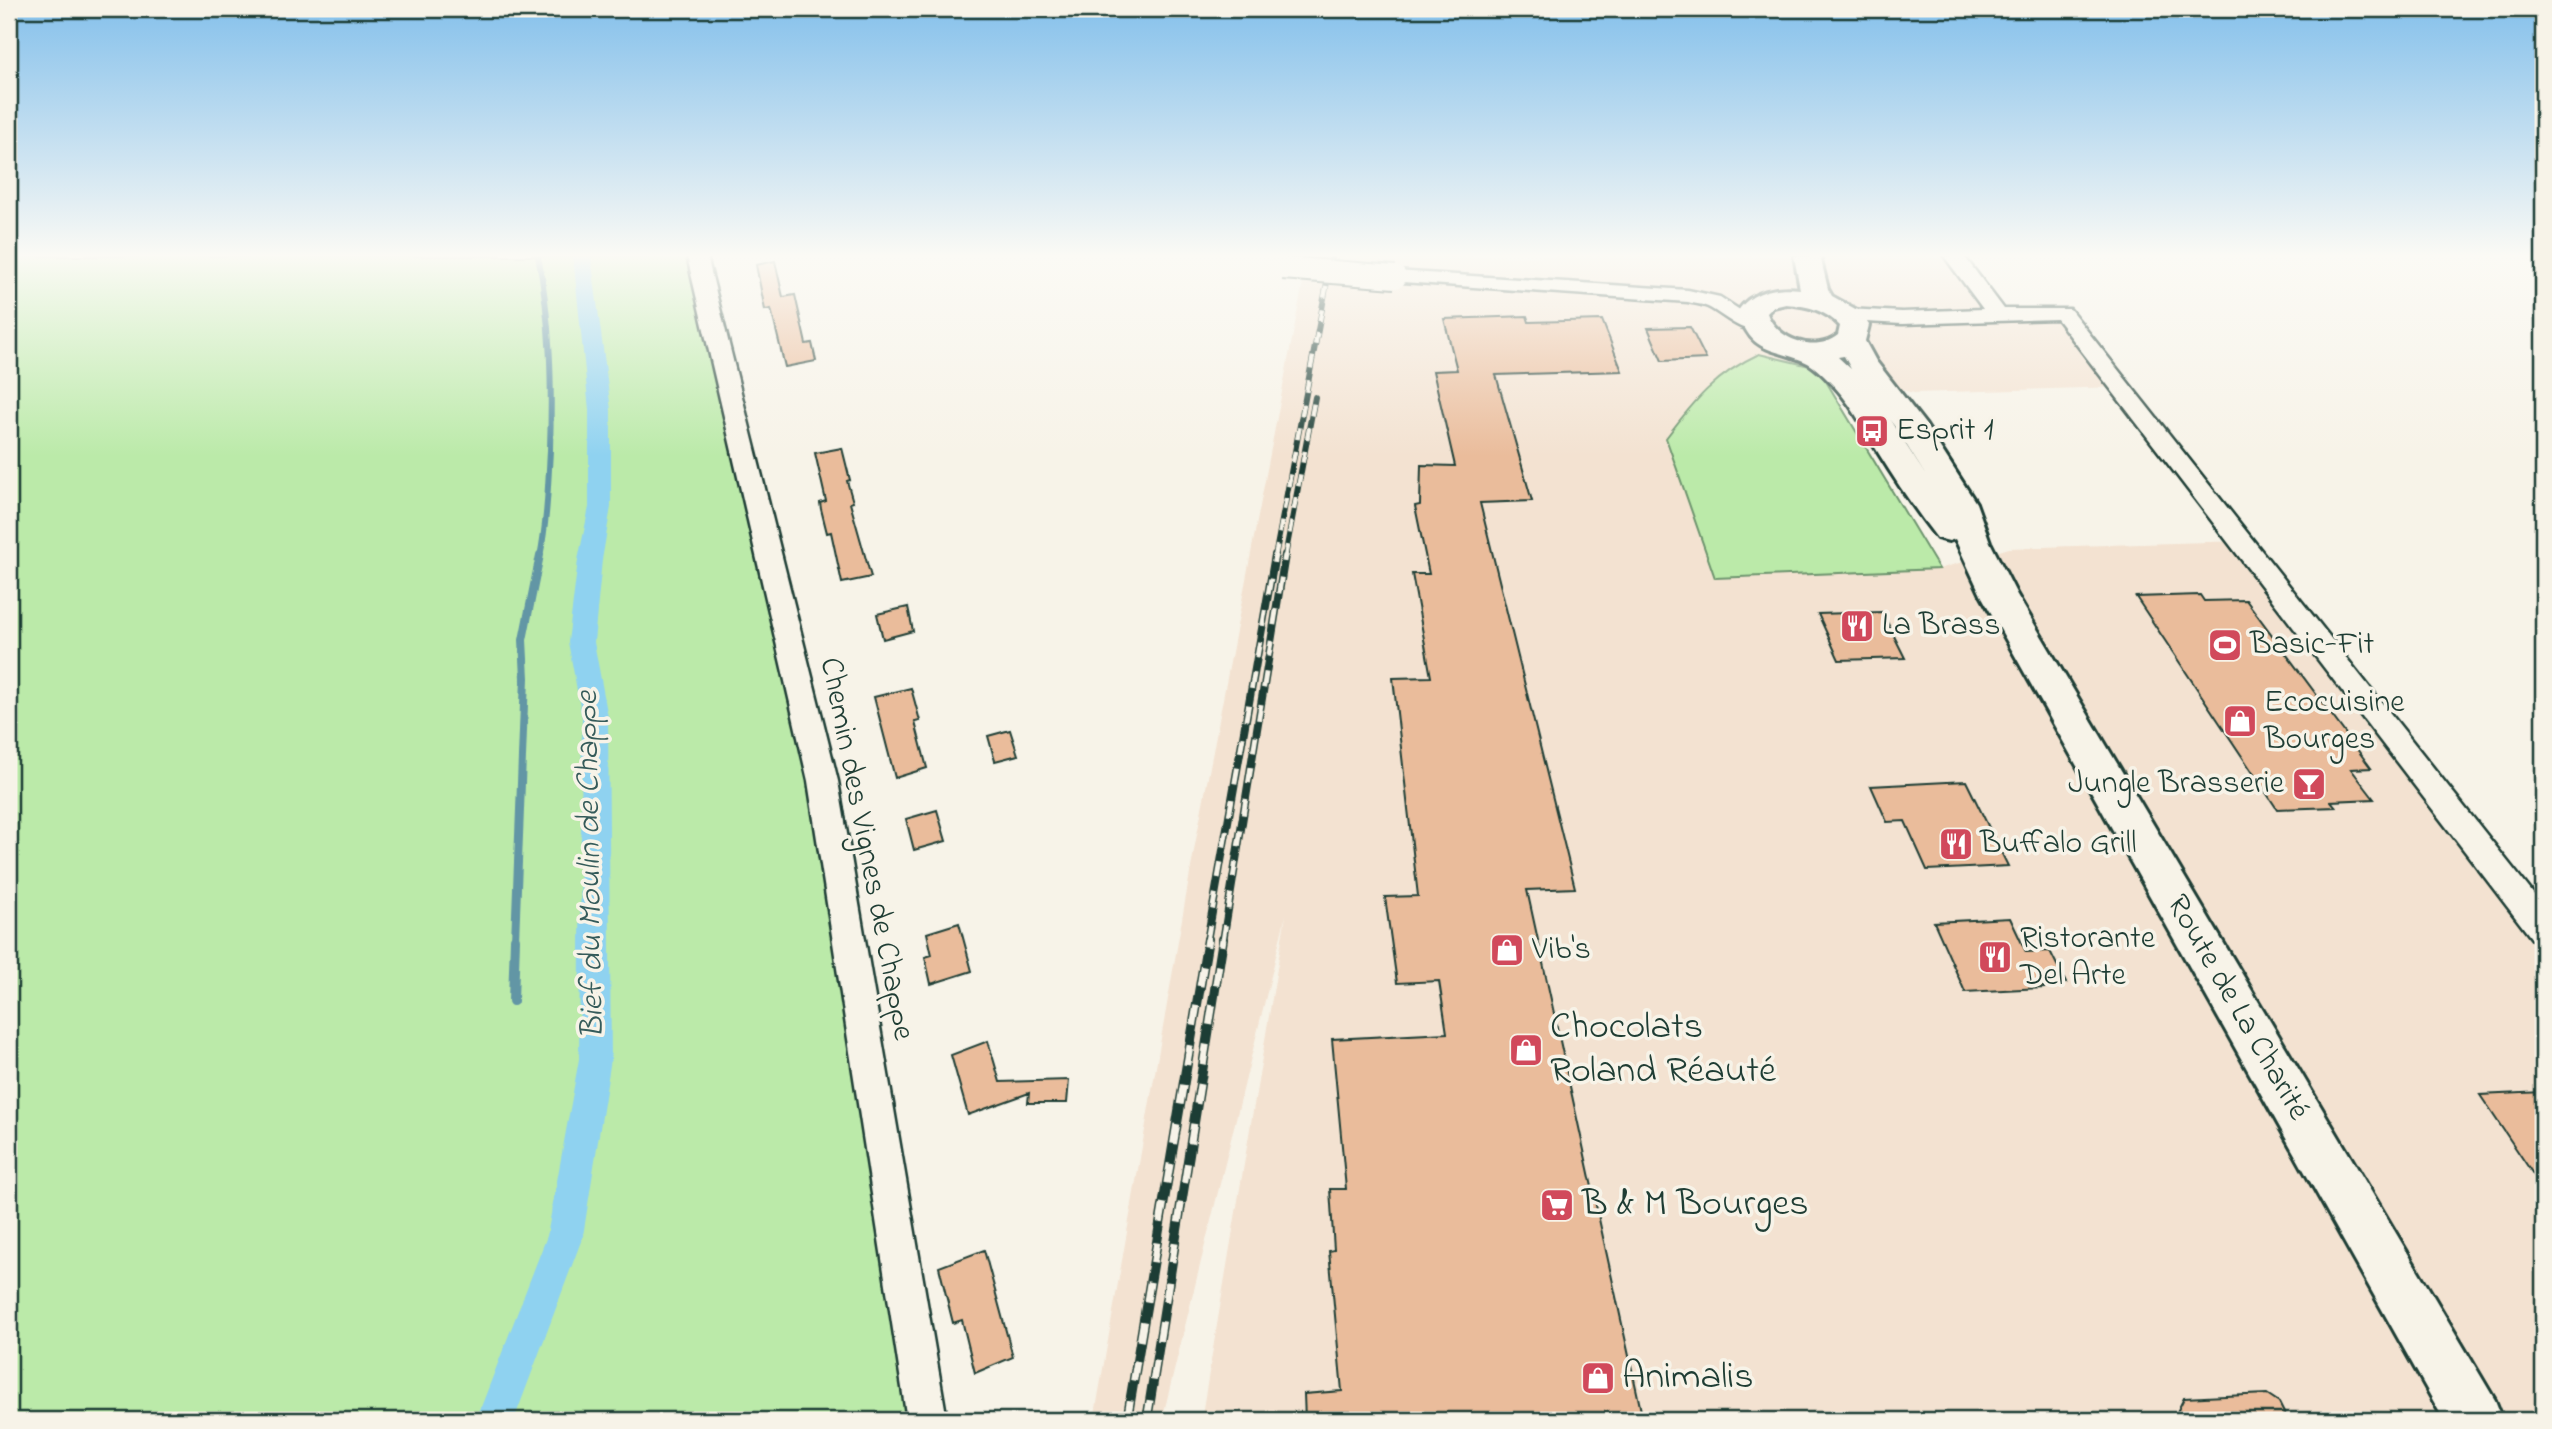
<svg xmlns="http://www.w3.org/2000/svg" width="2552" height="1429" font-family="'Indie Flower',sans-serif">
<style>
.built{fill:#f3e2d1}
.green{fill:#bbeaa9;stroke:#6d946e;stroke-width:2}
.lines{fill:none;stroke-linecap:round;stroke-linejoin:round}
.stream-far2{stroke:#6296a5;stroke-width:6}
.stream-far1{stroke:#6296a5;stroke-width:8}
.stream{stroke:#6296a5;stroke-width:10}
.canal{fill:#8fd2f0;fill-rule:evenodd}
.building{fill:#eabc9b;stroke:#1f3d34;stroke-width:2}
.street-casing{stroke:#1f3d34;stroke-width:5}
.primary-casing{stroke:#1f3d34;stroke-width:6}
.street{fill:#f7f3e8;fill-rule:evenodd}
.primary{fill:#f7f3e8;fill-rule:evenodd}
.rail-far2-casing{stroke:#1f3d34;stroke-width:6}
.rail-far1-casing{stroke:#1f3d34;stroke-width:8}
.rail-casing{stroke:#1f3d34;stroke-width:10}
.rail-far2{stroke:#f7f3e8;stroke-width:4.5;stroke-dasharray:12;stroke-linecap:butt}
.rail-far1{stroke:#f7f3e8;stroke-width:5;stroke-dasharray:16;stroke-linecap:butt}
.rail{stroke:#f7f3e8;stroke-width:7;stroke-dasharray:20;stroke-linecap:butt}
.street-bridge-casing{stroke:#1f3d34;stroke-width:26;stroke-linecap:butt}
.street-bridge{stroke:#f7f3e8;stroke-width:22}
.labels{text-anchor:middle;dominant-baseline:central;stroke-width:7;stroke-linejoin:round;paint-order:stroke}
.poi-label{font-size:32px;fill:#1f3d34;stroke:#f7f3e8;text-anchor:start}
.street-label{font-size:32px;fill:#1f3d34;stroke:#f7f3e8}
.water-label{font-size:33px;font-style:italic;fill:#355b5a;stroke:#f7f3e8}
.near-poi-label{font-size:38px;fill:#1f3d34;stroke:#f7f3e8;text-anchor:start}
</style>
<rect width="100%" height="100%" fill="#f7f3e8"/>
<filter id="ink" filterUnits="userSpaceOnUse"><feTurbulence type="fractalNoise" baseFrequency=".0143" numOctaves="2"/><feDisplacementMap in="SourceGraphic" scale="14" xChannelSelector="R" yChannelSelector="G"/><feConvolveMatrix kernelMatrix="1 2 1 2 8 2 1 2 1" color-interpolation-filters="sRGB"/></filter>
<g filter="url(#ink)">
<path class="built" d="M1308 256H1954L1997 314 2063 313 2121 387 1914 393 1759 354 1715 578 1939 569 2009 548 2242 541 2543 929V1420H1201L1286 915 1162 1420H1094L1195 845Z"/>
<path class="green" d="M9 256H697L823 781 927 1420H9Z
M1759 354 1818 368 1939 569 1715 578 1666 438C1694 401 1716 374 1759 354Z"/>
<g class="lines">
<path class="stream-far2" d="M538 256C551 321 552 384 550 450 548 486 547 521 540 557"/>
<path class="stream-far1" d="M515 941 525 678 523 640 540 555"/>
<path class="stream" d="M513 1001 515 939"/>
<path class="canal" d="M573 256H591L611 410V507L602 560 594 642 608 717 611 1059 583 1236 514 1420H476L547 1236 579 1059 582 717 568 642 578 560 589 507V410Z"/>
</g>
<path class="building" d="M775 261 783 297 795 295 806 344 812 343 816 361 785 367 771 309 765 310 756 265Z
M1527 316 1529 322 1602 320 1622 371 1496 375 1532 501 1480 503 1575 888 1527 890 1643 1420H1305L1304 1394 1342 1391 1329 1251 1334 1250 1330 1189H1346L1332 1039 1447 1033 1439 981 1397 983 1385 897 1418 896 1393 678 1431 677 1412 574H1429L1415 506 1420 505 1421 465 1455 466 1433 371 1457 370 1444 319Z
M1690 327 1706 359 1662 361 1648 328Z
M842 448 850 480 847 481 853 502 850 503 871 577 842 583 831 532 827 533 821 509 820 503 826 501 815 453Z
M2200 595 2204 601 2246 600 2371 768 2351 769 2374 799 2331 801 2336 807 2277 809 2136 597Z
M908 607 913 631 883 639 877 614Z
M1882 612 1905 658 1839 660 1818 614Z
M911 688 920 721 915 722 927 768 895 778 874 697Z
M1010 730 1018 755 995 761 988 736Z
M1966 781 2008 866 1927 870 1905 821 1887 822 1871 786Z
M937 810 946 841 914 850 906 819Z
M2010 918 2026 952 2050 951 2066 983 2042 984 2044 988 1965 992 1934 922Z
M959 923 972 971 931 984 925 957 932 955 927 933Z
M988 1041 1000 1082 1069 1080 1067 1103H1028L1029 1093 968 1115 951 1055Z
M2543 1092V1189L2480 1095Z
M984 1250 1013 1357 975 1373 962 1320 953 1323 939 1267Z
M2267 1394 2279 1402 2288 1420H2173L2184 1398Z"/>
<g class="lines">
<g class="street-casing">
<path id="street" d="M687 256H707L838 781 947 1420H907L808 781Z
M1944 256H1964L2004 309H2070L2543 906V942L2532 939 2057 319 1902 324 1848 321 1841 319 1838 315 1841 311 1848 309 1902 312 1983 309Z
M1395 271 1688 290 1720 297 1763 325 1760 329C1742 334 1725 316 1710 308 1703 304 1695 304 1688 302L1388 281 1385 277 1388 273Z"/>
</g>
<g class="primary-casing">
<path id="primary" d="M1794 256H1820L1828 289 1832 296 1859 311 1869 325 1865 341 1876 361 1925 424 1976 503 1990 542 2017 595 2495 1400 2503 1420H2444L1981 595 1955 539 1949 541 1937 538C1916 511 1897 483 1879 454 1863 428 1850 400 1827 379 1820 372 1811 363 1801 360 1767 347 1751 352 1738 311 1751 291 1777 286 1800 289ZM1786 304C1808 306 1825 310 1840 326L1838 335C1815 354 1776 339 1767 313L1773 307ZM1844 356 1851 369 1838 357ZM1890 420 1895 427 1926 476Z"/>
</g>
<use href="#street" class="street"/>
<use href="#primary" class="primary"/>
<g class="rail-far2-casing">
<path id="rail-far2" d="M1275 557 1332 256
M1285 557 1315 397"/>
</g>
<g class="rail-far1-casing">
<path id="rail-far1" d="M1207 941 1275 555
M1223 941 1285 555"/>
</g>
<g class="rail-casing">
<path id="rail" d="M1127 1420 1208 939
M1147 1420 1223 939"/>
</g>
<use href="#rail-far2" class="rail-far2"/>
<use href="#rail-far1" class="rail-far1"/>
<use href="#rail" class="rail"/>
<g class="street-bridge-casing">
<path id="street-bridge" d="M1283 268 1395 277"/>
</g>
<use href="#street-bridge" class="street-bridge"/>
</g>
</g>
<linearGradient id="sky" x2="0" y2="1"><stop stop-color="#84c0eb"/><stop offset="0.56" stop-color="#fbfaf5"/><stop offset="1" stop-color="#fbfaf5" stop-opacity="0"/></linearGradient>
<rect width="2552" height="456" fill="url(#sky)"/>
<defs>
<g id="bus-square" transform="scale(1.75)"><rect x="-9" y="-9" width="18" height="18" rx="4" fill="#d1495b" stroke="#f7f3e8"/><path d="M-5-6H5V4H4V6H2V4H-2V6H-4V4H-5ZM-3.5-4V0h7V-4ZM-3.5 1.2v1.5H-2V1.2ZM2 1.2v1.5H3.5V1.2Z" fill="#fff"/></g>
<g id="restaurant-square" transform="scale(1.75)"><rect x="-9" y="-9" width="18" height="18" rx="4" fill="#d1495b" stroke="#f7f3e8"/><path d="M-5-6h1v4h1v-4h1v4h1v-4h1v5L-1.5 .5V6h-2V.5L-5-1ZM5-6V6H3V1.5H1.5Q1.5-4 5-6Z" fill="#fff"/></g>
<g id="stadium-square" transform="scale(1.75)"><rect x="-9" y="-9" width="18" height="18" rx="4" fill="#d1495b" stroke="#f7f3e8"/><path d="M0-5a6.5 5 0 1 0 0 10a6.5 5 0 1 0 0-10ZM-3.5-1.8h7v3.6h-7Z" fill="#fff"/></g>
<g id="shop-square" transform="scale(1.75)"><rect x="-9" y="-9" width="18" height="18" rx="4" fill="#d1495b" stroke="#f7f3e8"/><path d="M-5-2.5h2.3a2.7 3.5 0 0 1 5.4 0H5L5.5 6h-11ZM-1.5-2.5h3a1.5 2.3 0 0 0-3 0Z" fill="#fff"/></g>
<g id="bar-square" transform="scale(1.75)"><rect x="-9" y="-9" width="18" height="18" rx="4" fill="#d1495b" stroke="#f7f3e8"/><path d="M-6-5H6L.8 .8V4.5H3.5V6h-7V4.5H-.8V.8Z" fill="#fff"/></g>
<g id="supermarket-square" transform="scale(1.75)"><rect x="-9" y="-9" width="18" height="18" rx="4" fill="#d1495b" stroke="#f7f3e8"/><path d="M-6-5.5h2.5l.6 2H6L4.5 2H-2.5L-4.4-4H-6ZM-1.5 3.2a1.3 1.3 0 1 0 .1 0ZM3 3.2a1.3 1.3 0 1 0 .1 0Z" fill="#fff"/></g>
</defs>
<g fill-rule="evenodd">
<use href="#bus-square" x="1872" y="431"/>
<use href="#restaurant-square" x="1857" y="626"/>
<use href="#stadium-square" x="2225" y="645"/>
<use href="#shop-square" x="2240" y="721"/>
<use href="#bar-square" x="2309" y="784"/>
<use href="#restaurant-square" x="1956" y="844"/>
<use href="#shop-square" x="1507" y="950"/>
<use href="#restaurant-square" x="1995" y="957"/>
<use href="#shop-square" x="1526" y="1050"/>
<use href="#supermarket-square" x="1557" y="1205"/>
<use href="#shop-square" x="1598" y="1378"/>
</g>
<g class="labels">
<g class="poi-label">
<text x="1896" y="431">Esprit 1</text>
<text x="1882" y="626">La Brass</text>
<text x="2250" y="645">Basic-Fit</text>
<text x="2264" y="703">Ecocuisine<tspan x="2264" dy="37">Bourges</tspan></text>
<text x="2284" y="784" text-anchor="end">Jungle Brasserie</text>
<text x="1980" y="844">Buffalo Grill</text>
<text x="2020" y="939">Ristorante<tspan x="2020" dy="37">Del Arte</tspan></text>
<text x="1532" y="950">Vib's</text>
</g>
<g class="street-label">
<text transform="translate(866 849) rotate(79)">Chemin des Vignes de Chappe</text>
<text transform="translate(2237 1008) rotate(60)">Route de La Charité</text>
</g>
<g class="water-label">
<text transform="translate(591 865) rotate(-91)">Bief du Moulin de Chappe</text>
</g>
<g class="near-poi-label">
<text x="1550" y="1028">Chocolats<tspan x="1550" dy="44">Roland Réauté</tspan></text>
<text x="1582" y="1205">B &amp; M Bourges</text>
<text x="1622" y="1378">Animalis</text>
</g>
</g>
<rect width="2552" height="1429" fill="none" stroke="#f7f3e8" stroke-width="35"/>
<rect x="18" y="18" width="2517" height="1394" fill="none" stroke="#1f3d34" stroke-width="2.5" filter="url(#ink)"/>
</svg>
